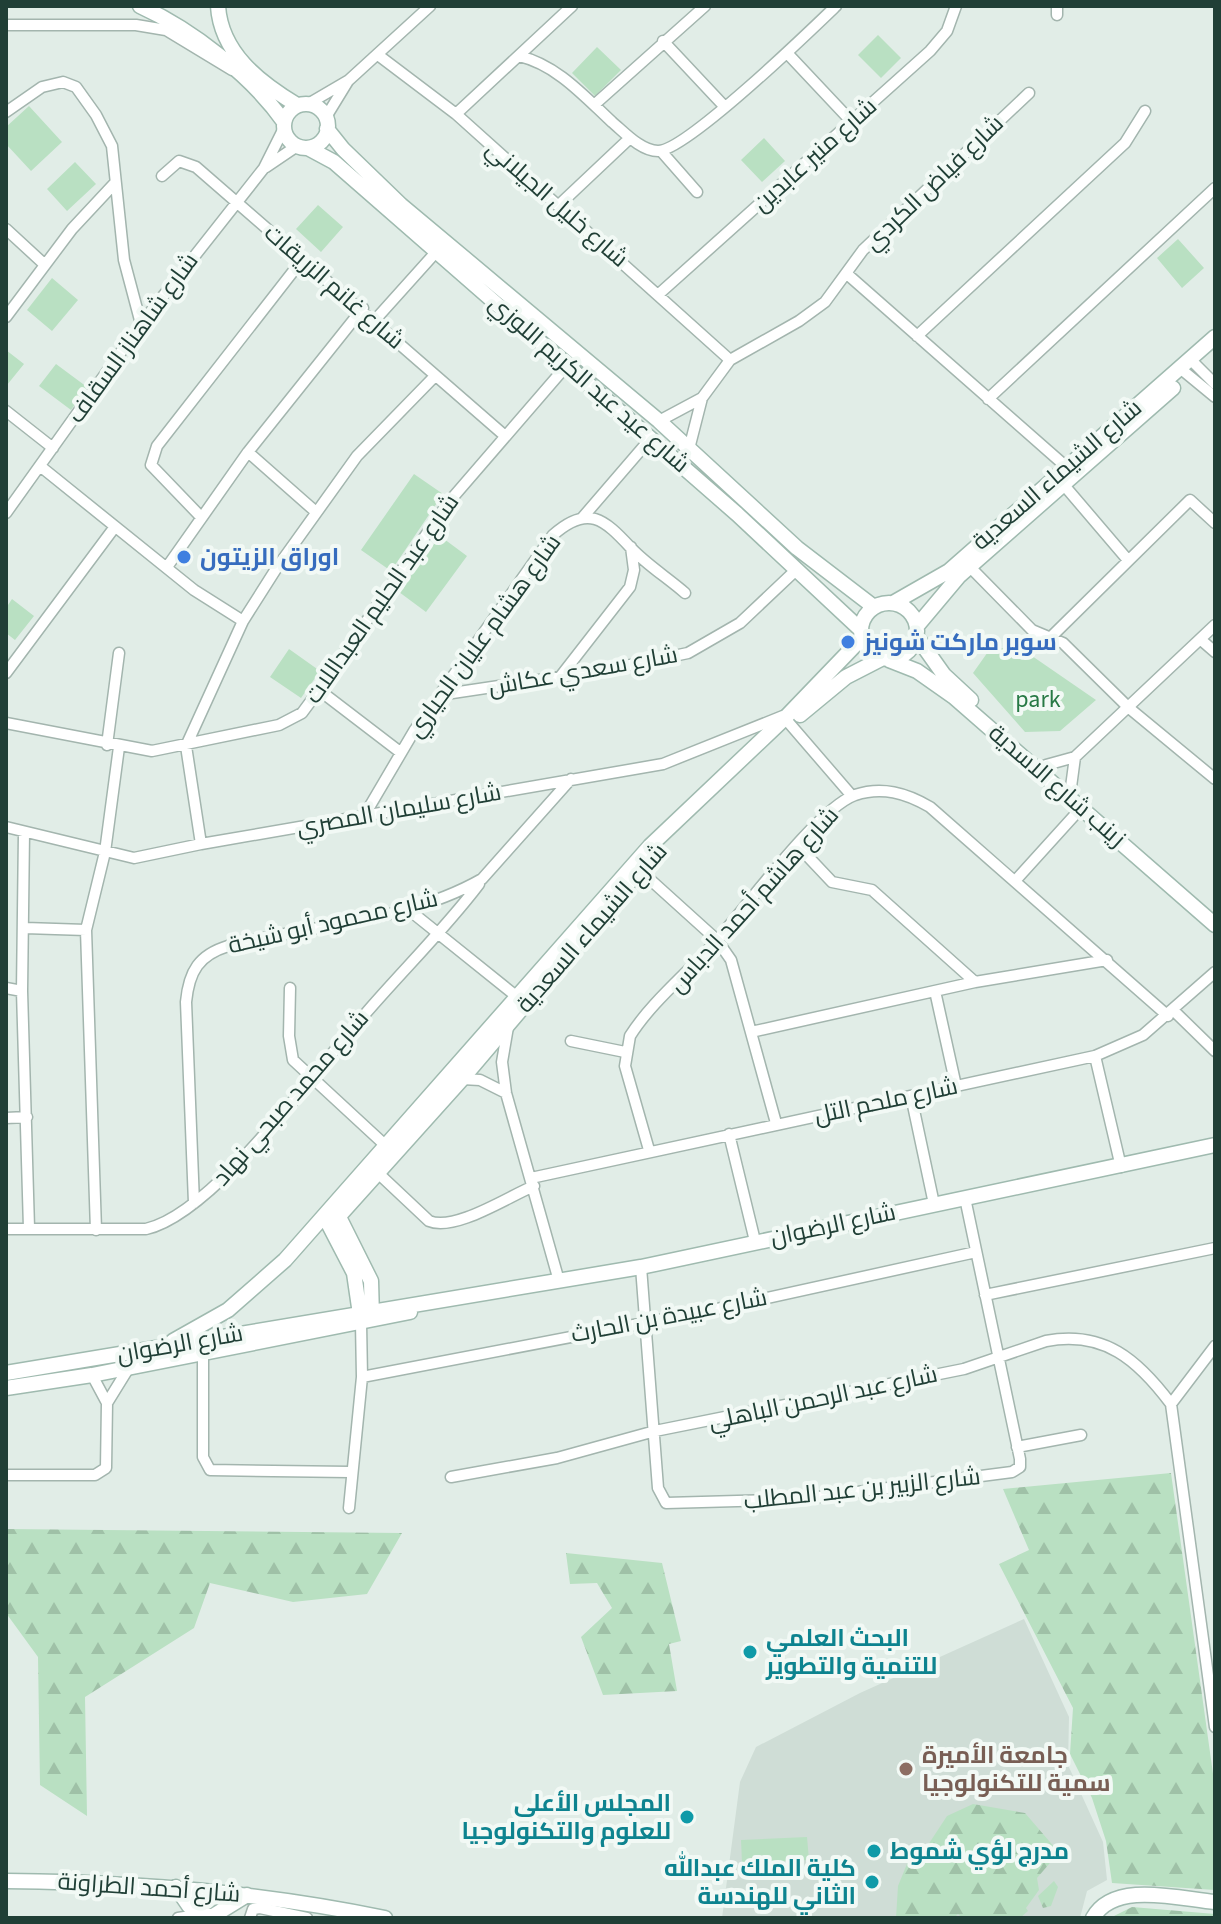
<svg xmlns="http://www.w3.org/2000/svg" width="1221" height="1924" font-family="'Source Sans 3',Cairo,sans-serif">
<style>
.built{fill:#cfddd6}
.green{fill:#b9e0c2}
.forest{fill:url(#forest-firs)}
.lines{fill:none;stroke-linecap:round;stroke-linejoin:round}
.street-casing{stroke:#a3b5ae;stroke-width:13}
.secondary-casing{stroke:#9fbaaf;stroke-width:17}
.street{stroke:#fff;stroke-width:10}
.secondary{stroke:#fff;stroke-width:14}
.shop-dot{fill:#3f7fe0;stroke:#f2f9f5;stroke-width:3}
.culture-dot{fill:#0f9aa8;stroke:#f2f9f5;stroke-width:3}
.education-dot{fill:#8d6e63;stroke:#f2f9f5;stroke-width:3}
.labels{text-anchor:middle;dominant-baseline:central;stroke-width:8;stroke-linejoin:round;paint-order:stroke}
.street-label{font-size:24px;fill:#203f36;stroke:#f2f9f5}
.shop-label{font-size:24px;font-weight:bold;fill:#366cbe;stroke:#f2f9f5;text-anchor:start}
.park-label{font-size:24px;fill:#277945;stroke:#f2f9f5}
.culture-label{font-size:24px;font-weight:bold;fill:#0d838f;stroke:#f2f9f5;text-anchor:start}
.education-label{font-size:24px;font-weight:bold;fill:#785e54;stroke:#f2f9f5;text-anchor:start}
</style>
<defs>
<pattern id="forest-firs" width="22" height="20" patternUnits="userSpaceOnUse" patternTransform="scale(2)"><rect width="22" height="20" fill="#b9e0c2"/><path d="M5 1l3.5 6h-7zM16 11l3.5 6h-7z" fill="#9fc1a7"/></pattern>
</defs>
<rect width="100%" height="100%" fill="#e1ede7"/>
<path class="built" d="M1024 1619 1069 1717 1068 1765 1103 1842 1107 1880 1087 1891 1080 1918H722L740 1782 756 1747 860 1693Z"/>
<path class="green" d="M878 35 901 58 881 78 858 55Z
M597 47 621 70 595 96 572 73Z
M29 106 62 142 31 171 6 144V127Z
M764 138 785 161 762 182 741 160Z
M75 162 96 184 67 211 47 189Z
M318 205 343 227 321 252 296 229Z
M1178 239 1204 268 1182 288 1157 258Z
M52 278 78 300 52 331 27 310Z
M6 350 24 364 7 385 6 384Z
M56 364 87 387 71 410 39 386Z
M414 474 443 494 391 571 361 550Z
M440 536 467 556 426 612 399 592Z
M12 599 34 616 15 640 6 633V608Z
M1019 647 1096 700 1060 731 1025 732 973 673 990 649Z
M289 649 320 671 301 698 270 677Z
M807 1837 809 1860 742 1863 741 1840Z"/>
<path class="forest" d="M1171 1473 1215 1788V1890L1112 1883 1106 1841 1092 1798 1070 1754 1073 1708 999 1564 1029 1550 1003 1489Z
M6 1529 402 1533 367 1594 293 1602 210 1583 194 1628 85 1697 87 1816 40 1785 38 1657 6 1613Z
M566 1553 662 1563 681 1641 669 1644 677 1691 603 1695 581 1637 612 1608 597 1583 570 1584Z
M973 1804 1025 1813 1056 1849V1856L1037 1878 1039 1890 1026 1908 1028 1911 1020 1918H962L958 1914 954 1918H896L898 1886 909 1859 926 1848 947 1816Z
M1054 1881 1058 1887 1051 1906 1043 1908 1038 1896Z
M1132 1907 1215 1914V1918H1110Z"/>
<g class="lines">
<g class="street-casing">
<path id="street" d="M1057 15V6
M6 25H136L166 30 232 70
M663 41 724 106
M787 53 851 121
M378 55 456 114 730 360
M519 56C557 65 584 96 612 122 624 132 641 151 658 151 686 151 810 31 836 6
M308 104 349 80 430 6
M594 105 705 6
M6 112 42 87 63 82 76 87 96 115 112 146 124 260 141 324
M456 114 572 6
M326 117 348 81
M661 151 697 192
M266 167 297 146
M162 176 179 161 196 167 504 435
M559 205 630 138
M6 229 44 264
M847 274 1071 471
M660 293 930 51 947 31 956 6
M6 317 72 229 114 184
M375 320 437 251
M917 336 1125 143 1145 111
M1191 360 1215 384
M1181 369 1215 397
M988 399 1215 188
M6 411 53 448
M659 421 702 398
M689 449 702 398 730 360 799 321 825 302 863 250 1029 93
M248 452 316 512
M40 466 194 590 243 621
M1063 484 1127 559
M6 513 141 324 264 168 284 128
M201 517 151 465 157 446 302 260
M583 517 651 438
M969 566 1032 630 1063 643 1129 708 1215 779
M167 567 248 452 363 308
M1051 637 1190 500 1215 523
M1200 639 1215 652
M6 673 114 528
M560 677 630 587 634 570 631 547
M319 690 400 752
M439 695 606 670 688 653 740 623 795 571
M6 723 152 751 279 725 302 713 319 690 448 503 568 364
M107 745 119 653
M1046 765 1075 757 1215 625
M1071 787 1075 757
M364 816 414 731 553 535C588 504 604 519 631 548 647 565 668 578 685 593
M6 827 134 858 201 844 663 764 783 716 852 796
M24 832 22 991 29 1228
M201 844 186 746 243 621 276 569 357 456 435 376
M798 846 832 882 872 890 975 982
M634 865 717 940 731 960 776 1123
M1015 881 1082 807
M409 910 516 996
M25 928 86 930
M6 988 22 991
M290 988 289 1036 293 1060 385 1145
M935 991 956 1086
M1174 1011 1215 1051
M508 1027 502 1062 506 1093 559 1281
M751 1032 975 982 1107 960
M571 1041 625 1052
M1095 1056 1121 1167
M462 1079 480 1080 506 1093
M911 1096 934 1204
M6 1118 27 1117
M729 1134 755 1241
M649 1150 625 1066 630 1036C652 1001 689 972 716 941 746 908 817 809 855 795 882 786 906 793 930 807L1168 1016
M379 1174 429 1221C455 1232 509 1196 534 1186
M531 1178 1095 1056 1143 1035 1215 972
M194 1203 186 1002C189 971 199 955 228 946 313 924 405 923 482 879L571 779
M6 1229H146C214 1214 317 1068 366 1013 403 970 445 929 479 884
M96 1230 86 930 105 852 119 747
M641 1267 658 1488 666 1503 803 1499 1012 1472 1020 1467V1459L965 1198
M985 1295 1215 1248
M203 1354V1457L210 1470 350 1472
M362 1377 722 1308 976 1252
M107 1403 128 1369
M1171 1404 1215 1346
M1017 1447 1081 1435
M6 1475H95L106 1468 107 1403 92 1375
M451 1477 557 1458 655 1431 964 1369 1046 1341C1104 1330 1138 1360 1171 1404L1215 1727
M349 1508 362 1377 361 1323
M178 1918 204 1914
M250 1918 253 1909 260 1908 307 1918"/>
</g>
<g class="secondary-casing">
<path id="secondary" d="M140 6C191 29 252 76 284 122
M218 6C221 53 259 82 297 105
M284 126a22 22 0 1 1 44 0a22 22 0 1 1-44 0Z
M327 129 343 149 401 205 659 421 797 548 874 607
M308 148 334 162 737 514 861 630
M861 631a28 28 0 1 1 56 0a28 28 0 1 1-56 0Z
M893 603 949 571 1215 337
M917 626 959 576 1173 388
M917 637 944 675 971 700
M889 660 917 671 954 697 1215 925
M800 715 846 677 881 659
M336 1211 371 1281 372 1317
M327 1221 354 1273 361 1321
M330 1226 462 1079 636 874
M173 1341 228 1310 285 1260 650 846 786 717 862 638
M6 1373 641 1267 1215 1145
M6 1388 92 1375 410 1312
M6 1881C134 1882 260 1892 385 1918
M176 1887 189 1906 208 1916
M213 1916 247 1895
M1093 1918C1114 1880 1180 1899 1215 1902"/>
</g>
<use href="#street" class="street"/>
<use href="#secondary" class="secondary"/>
</g>
<g class="shop-dot">
<circle cx="184" cy="557" r="8"/>
<circle cx="848" cy="642" r="8"/>
</g>
<g class="culture-dot">
<circle cx="750" cy="1652" r="8"/>
<circle cx="687" cy="1817" r="8"/>
<circle cx="874" cy="1851" r="8"/>
<circle cx="872" cy="1882" r="8"/>
</g>
<circle class="education-dot" cx="906" cy="1769" r="8"/>
<g class="labels">
<g class="street-label">
<text transform="translate(815 155) rotate(-42)">شارع منير عابدين</text>
<text transform="translate(934 183) rotate(-44)">شارع فياض الكردي</text>
<text transform="translate(557 204) rotate(41)">شارع خليل الجيلاني</text>
<text transform="translate(334 287) rotate(41)">شارع غانم الزريقات</text>
<text transform="translate(133 338) rotate(-54)">شارع شاهناز السقاف</text>
<text transform="translate(589 384) rotate(41)">شارع عيد عبد الكريم اللوزي</text>
<text transform="translate(1057 475) rotate(-41)">شارع الشيماء السعدية</text>
<text transform="translate(382 599) rotate(-55)">شارع عبد الحليم العبداللات</text>
<text transform="translate(484 636) rotate(-54)">شارع هشام عليان الحياري</text>
<text transform="translate(583 671) rotate(-10)">شارع سعدي عكاش</text>
<text transform="translate(1057 786) rotate(41)">زينب شارع الاسدية</text>
<text transform="translate(399 810) rotate(-10)">شارع سليمان المصري</text>
<text transform="translate(754 900) rotate(-48)">شارع هاشم أحمد الدباس</text>
<text transform="translate(333 922) rotate(-13)">شارع محمود أبو شيخة</text>
<text transform="translate(592 928) rotate(-49)">شارع الشيماء السعدية</text>
<text transform="translate(291 1098) rotate(-49)">شارع محمد صبحي نهاد</text>
<text transform="translate(886 1101) rotate(-12)">شارع ملحم التل</text>
<text transform="translate(833 1225) rotate(-12)">شارع الرضوان</text>
<text transform="translate(669 1316) rotate(-11)">شارع عبيدة بن الحارث</text>
<text transform="translate(180 1344) rotate(-10)">شارع الرضوان</text>
<text transform="translate(823 1398) rotate(-12)">شارع عبد الرحمن الباهلي</text>
<text transform="translate(862 1489) rotate(-6)">شارع الزبير بن عبد المطلب</text>
<text transform="translate(149 1888) rotate(4)">شارع أحمد الطراونة</text>
</g>
<g class="shop-label">
<text x="200" y="557">اوراق الزيتون</text>
<text x="864" y="642">سوبر ماركت شونيز</text>
</g>
<g class="park-label">
<text x="1038" y="699">park</text>
</g>
<g class="culture-label">
<text x="766" y="1638">البحث العلمي<tspan x="766" dy="28">للتنمية والتطوير</tspan></text>
<text x="671" y="1803" text-anchor="end">المجلس الأعلى<tspan x="671" dy="28">للعلوم والتكنولوجيا</tspan></text>
<text x="890" y="1851">مدرج لؤي شموط</text>
<text x="856" y="1868" text-anchor="end">كلية الملك عبدالله<tspan x="856" dy="28">الثاني للهندسة</tspan></text>
</g>
<g class="education-label">
<text x="922" y="1755">جامعة الأميرة<tspan x="922" dy="28">سمية للتكنولوجيا</tspan></text>
</g>
</g>
<rect width="1221" height="1924" fill="none" stroke="#203f36" stroke-width="16"/>
</svg>
